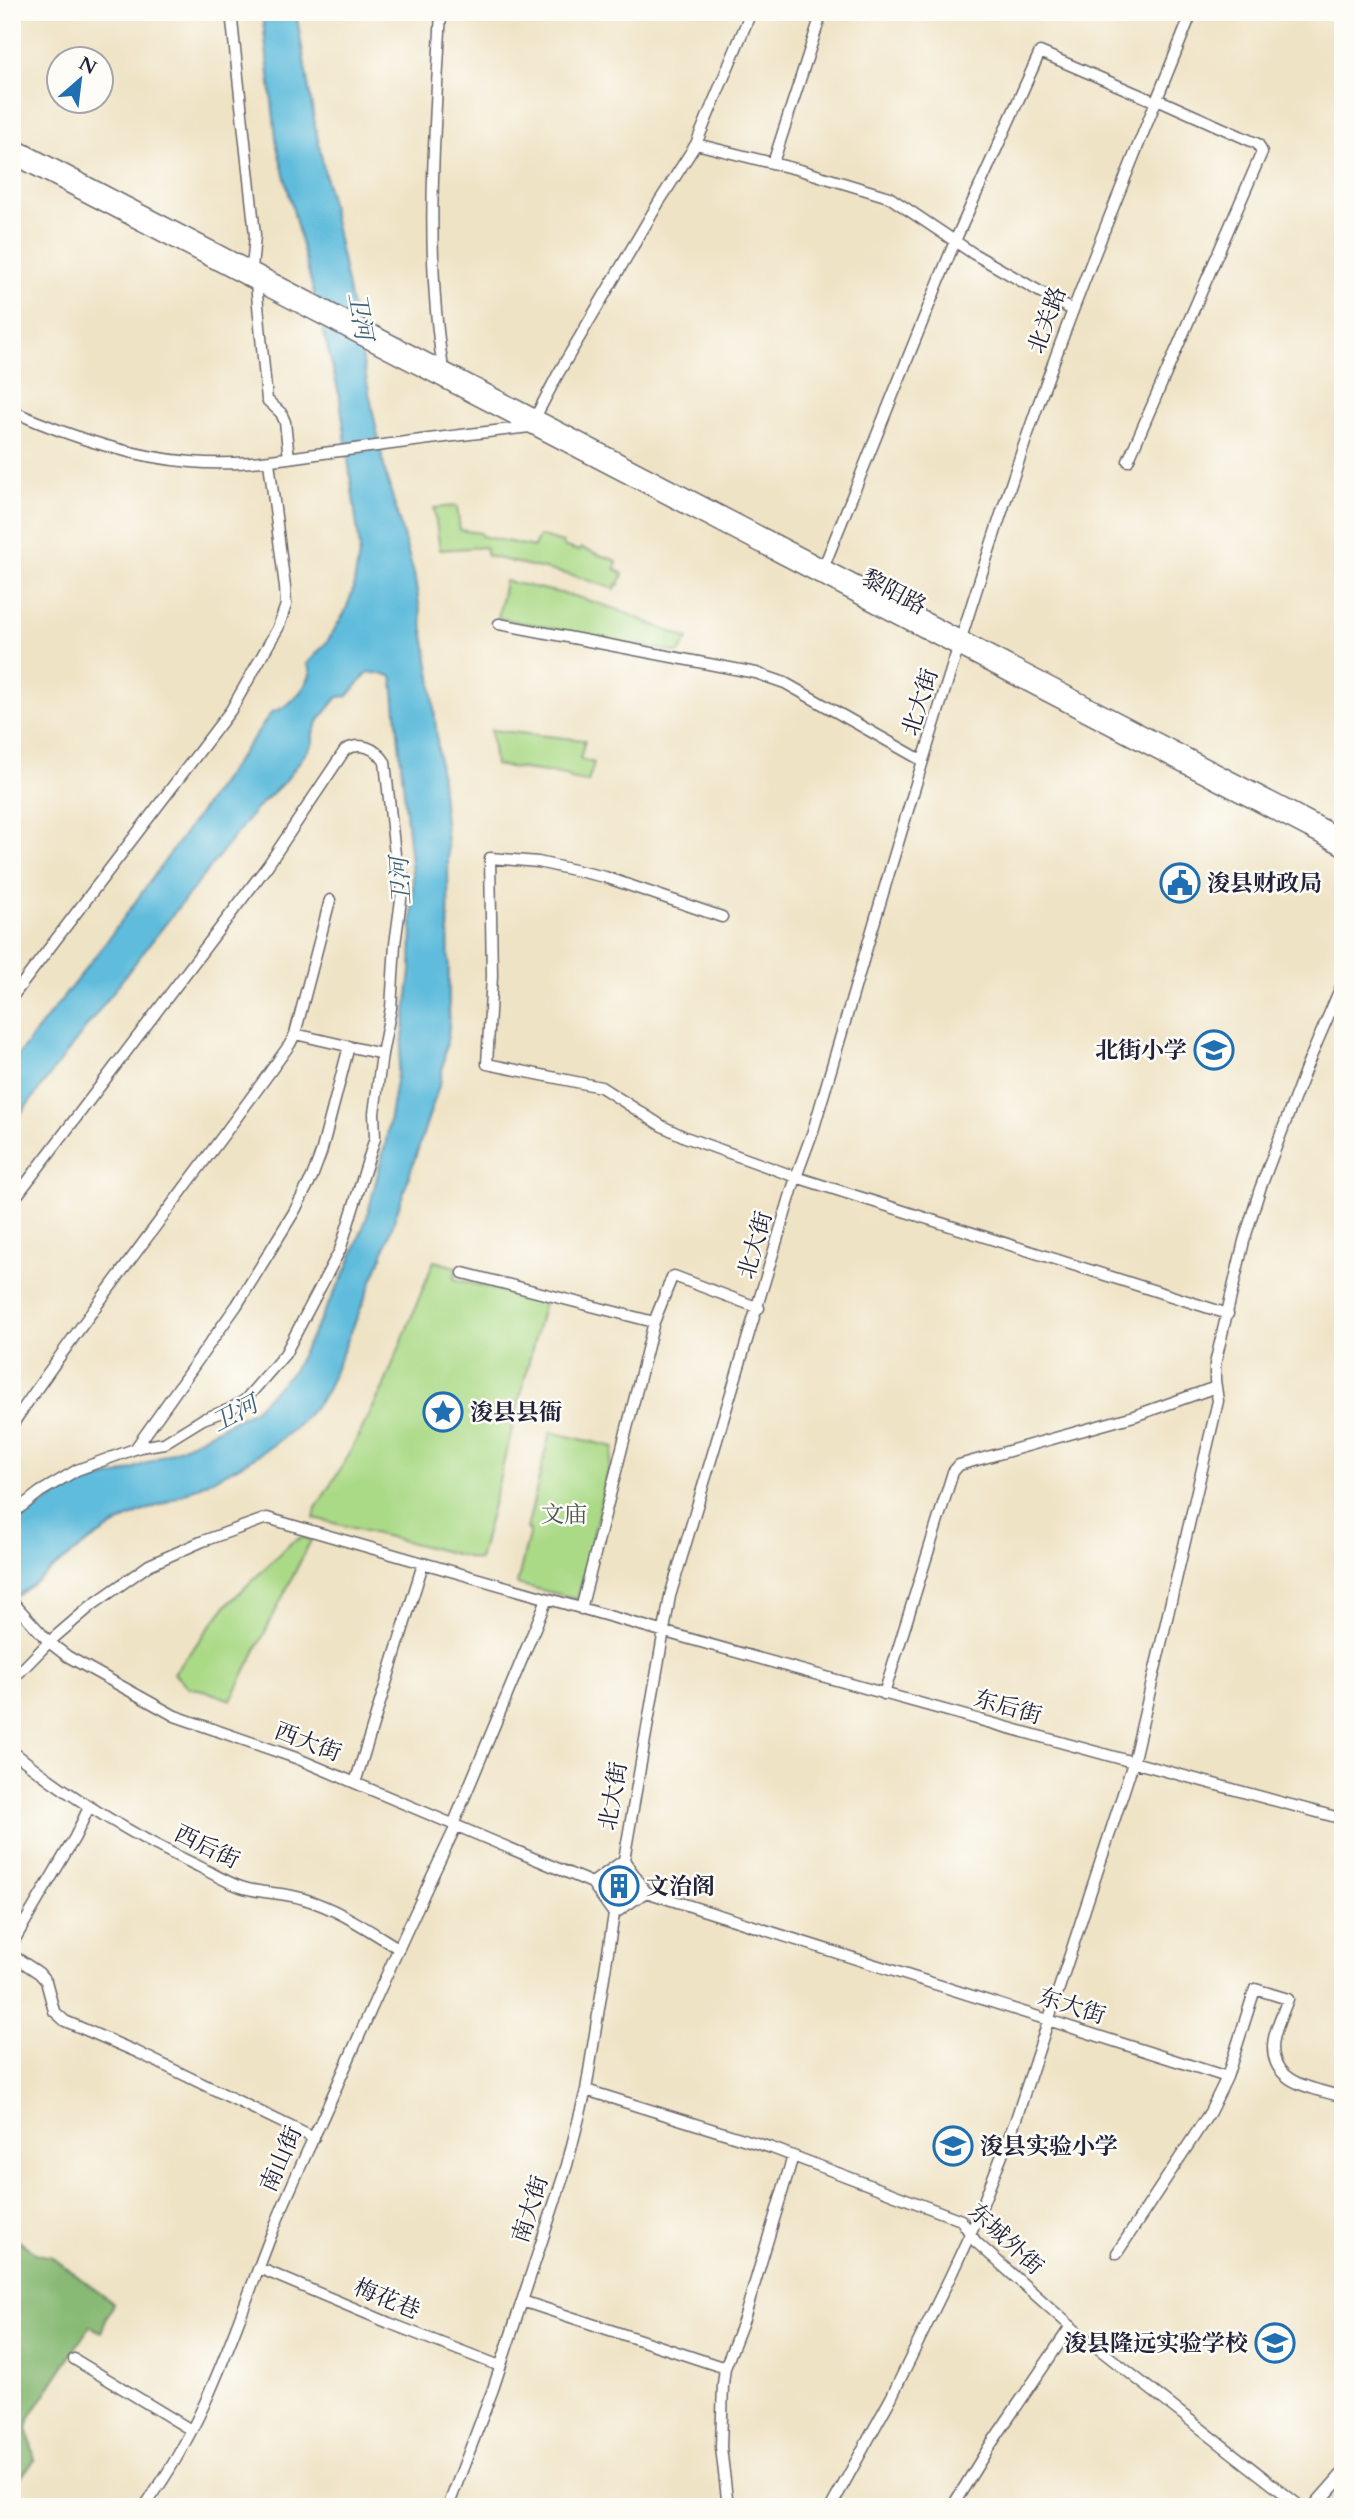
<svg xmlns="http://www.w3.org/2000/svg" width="1355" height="2519" font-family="Cardo,'Noto Serif SC',serif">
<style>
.green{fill:#abda87;stroke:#667e61;stroke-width:2}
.forest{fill:#88ba74;stroke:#556e58;stroke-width:2}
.water{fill:#5ebcdc;stroke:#406f8c;stroke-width:2}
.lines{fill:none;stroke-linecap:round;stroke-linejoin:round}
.minor-casing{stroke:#6a666b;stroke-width:13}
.major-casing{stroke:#6a666b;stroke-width:15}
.minor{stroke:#fff;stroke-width:10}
.major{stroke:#fff;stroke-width:12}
.labels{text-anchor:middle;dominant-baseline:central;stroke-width:5;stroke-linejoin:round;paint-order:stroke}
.street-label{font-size:23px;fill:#22223b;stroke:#fdfcf7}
.poi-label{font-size:23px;font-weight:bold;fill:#22223b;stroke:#fdfcf7;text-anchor:start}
.park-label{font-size:23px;fill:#4b5952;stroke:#fdfcf7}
.water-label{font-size:24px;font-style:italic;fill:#3a607b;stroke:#fdfcf7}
</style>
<rect width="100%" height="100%" fill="#fdfcf7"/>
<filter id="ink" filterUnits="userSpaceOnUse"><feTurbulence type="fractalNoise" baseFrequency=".0143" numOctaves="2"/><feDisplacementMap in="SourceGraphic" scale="14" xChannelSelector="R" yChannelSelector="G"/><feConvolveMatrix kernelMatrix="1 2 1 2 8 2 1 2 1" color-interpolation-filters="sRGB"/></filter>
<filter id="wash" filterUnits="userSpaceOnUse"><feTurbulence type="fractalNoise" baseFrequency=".00686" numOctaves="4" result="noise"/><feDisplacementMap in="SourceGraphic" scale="28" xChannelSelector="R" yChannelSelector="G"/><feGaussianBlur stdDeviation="1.57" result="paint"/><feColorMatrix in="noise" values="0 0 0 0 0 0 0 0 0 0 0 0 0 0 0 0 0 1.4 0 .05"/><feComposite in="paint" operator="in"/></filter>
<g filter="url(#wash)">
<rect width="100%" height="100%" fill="#efe3c5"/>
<path class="green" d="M457 506 460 530 481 533V536L534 547 539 536 563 543V546L579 551 581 548 617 561 615 569 623 574 619 585 616 584 615 589 575 576 487 556 485 547 440 550 434 508Z
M505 581 574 596 616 609 688 639 679 653 498 618Z
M491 730 585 740 580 759 594 763 588 782 571 779 567 775 495 765Z
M434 1261 456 1267 454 1279 544 1302 479 1560 314 1518 316 1508 346 1460 383 1388Z
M550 1432 614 1447 578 1599 517 1584 530 1530 527 1529Z
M302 1537 311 1540 231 1700 203 1690 188 1687 174 1673 226 1606 292 1542Z"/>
<path class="forest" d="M12 2236 37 2254 52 2257 113 2303 101 2332 90 2326 30 2417 27 2428 35 2460 12 2487Z"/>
<path class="water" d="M262 12H296L315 125 385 471 414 574 431 677 448 853 449 1029 440 1083 382 1257 327 1390C292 1445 228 1473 171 1500 157 1507 141 1511 126 1519 85 1541 50 1572 12 1600V1526L15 1523 75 1484 121 1474 183 1447 254 1410 293 1371 347 1269 367 1217 386 1141 403 1039 411 971 413 883 393 682 392 676 368 672 348 696 338 697 319 720 313 733V743L286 780 255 810 138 959 12 1125V1063L107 941 272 712C288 708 306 690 311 672L307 664 327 642 345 612 353 590 360 549 340 398 277 146Z"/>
</g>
<g filter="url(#ink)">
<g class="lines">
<g class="minor-casing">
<path id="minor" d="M231 12 255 235 252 269
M441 12C435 130 424 251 443 368
M696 144 800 170 889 197 974 254 1072 310
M773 163 822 12
M256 284 267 400 281 413 285 422 289 458
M12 411C68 436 130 457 191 462 243 467 289 457 340 451 403 442 467 434 530 427
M536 416 558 374 659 202 696 144 751 12
M1128 461 1262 152 1258 144 1157 99
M824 566 955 241 1040 52 1156 102
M499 624 756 673 785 683 923 761
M722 917 605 877 538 862 490 858 492 976 487 1064 601 1087 662 1126 685 1137 796 1177 1228 1314
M12 997 231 710 278 628 286 605 285 587 269 462
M295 1034 382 1054
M12 1202 268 865 345 750C360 741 376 748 385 762L396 864 403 875V885L395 944 391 1008 382 1054 374 1113 375 1138 340 1250 285 1354 245 1400 230 1409 203 1419 164 1443 140 1447 77 1470 40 1492 12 1514
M463 1273 654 1322 672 1277 674 1276 759 1308
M12 1425C100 1295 199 1172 290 1044L295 1034 330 900
M135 1449 237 1305 294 1212 312 1177 321 1153 349 1046
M12 1601 49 1642 67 1656 175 1716 296 1758 592 1883
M581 1609 654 1322
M12 1680 49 1642 91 1606 149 1565 203 1541 267 1518C625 1622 983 1722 1343 1819
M884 1694 953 1472 959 1465 1134 1416 1216 1387
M12 1751C69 1797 132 1835 198 1866 212 1873 226 1882 241 1887 261 1894 283 1892 304 1899 338 1909 367 1929 398 1948
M355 1783 423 1564
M453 1825 547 1599
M624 1860 670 1596 796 1177 813 1131C877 912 941 694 1013 478 1065 320 1130 167 1192 12
M624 1860 646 1892 614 1914 592 1883Z
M646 1892 1227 2077 1255 1989 1288 1999C1283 2013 1273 2032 1273 2047 1273 2085 1314 2088 1343 2097
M12 1944 75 1837 89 1807
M12 1955 39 1973 46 1981 54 2011 65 2021 137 2052 314 2138
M586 2090 772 2148 961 2220 976 2242 1076 2331 1301 2507
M1117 2253 1210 2112 1227 2077
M259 2268 389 2323 500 2366
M522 2301 725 2368
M74 2359 191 2430
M144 2507C206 2425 235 2327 272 2233 290 2187 312 2142 332 2097 372 2006 413 1916 456 1826
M448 2507 493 2389 567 2165 586 2090 614 1914
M728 2507 721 2447 723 2384 725 2368 744 2319 793 2156
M831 2507 891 2398 951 2275 976 2221 1016 2119 1133 1763 1218 1401 1215 1380V1364L1244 1241 1260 1189 1306 1068 1343 982
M952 2507 989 2447 1071 2326"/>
</g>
<g class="major-casing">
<path id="major" d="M12 144 1343 836
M12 157 1343 849
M1314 2507 1343 2474"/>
</g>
<use href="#minor" class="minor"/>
<use href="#major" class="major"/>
</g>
</g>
<defs>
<g id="civic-ring" transform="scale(2.0125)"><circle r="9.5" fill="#fdfcf7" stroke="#1f6fb2" stroke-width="1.5"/><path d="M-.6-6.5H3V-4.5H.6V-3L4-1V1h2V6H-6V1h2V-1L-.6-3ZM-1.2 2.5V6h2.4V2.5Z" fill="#1f6fb2"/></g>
<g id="school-ring" transform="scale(2.0125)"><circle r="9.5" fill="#fdfcf7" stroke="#1f6fb2" stroke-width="1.5"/><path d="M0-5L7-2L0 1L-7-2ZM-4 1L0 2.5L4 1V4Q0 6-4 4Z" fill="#1f6fb2"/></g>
<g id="sight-ring" transform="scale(2.0125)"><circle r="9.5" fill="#fdfcf7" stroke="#1f6fb2" stroke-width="1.5"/><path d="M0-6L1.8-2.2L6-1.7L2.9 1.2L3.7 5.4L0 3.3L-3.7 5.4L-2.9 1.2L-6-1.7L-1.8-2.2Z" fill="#1f6fb2"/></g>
<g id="building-ring" transform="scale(2.0125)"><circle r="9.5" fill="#fdfcf7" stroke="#1f6fb2" stroke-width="1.5"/><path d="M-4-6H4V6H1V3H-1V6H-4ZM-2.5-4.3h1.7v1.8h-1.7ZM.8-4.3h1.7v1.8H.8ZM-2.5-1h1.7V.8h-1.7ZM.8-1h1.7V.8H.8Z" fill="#1f6fb2"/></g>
</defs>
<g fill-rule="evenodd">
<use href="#civic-ring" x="1180" y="883"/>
<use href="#school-ring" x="1214" y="1050"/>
<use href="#sight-ring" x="443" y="1412"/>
<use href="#building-ring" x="619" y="1886"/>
<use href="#school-ring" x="953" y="2146"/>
<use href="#school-ring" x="1275" y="2343"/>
</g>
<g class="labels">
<g class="street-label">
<text transform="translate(1047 320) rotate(-70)">北关路</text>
<text transform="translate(894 592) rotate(28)">黎阳路</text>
<text transform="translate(920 702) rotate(-72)">北大街</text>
<text transform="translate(755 1245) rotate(-74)">北大街</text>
<text transform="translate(1008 1707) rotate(16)">东后街</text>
<text transform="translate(308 1742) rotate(21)">西大街</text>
<text transform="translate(613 1796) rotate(-80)">北大街</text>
<text transform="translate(207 1847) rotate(26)">西后街</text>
<text transform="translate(1072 2006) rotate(18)">东大街</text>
<text transform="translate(281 2159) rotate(-66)">南山街</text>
<text transform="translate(530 2209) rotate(-72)">南大街</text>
<text transform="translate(1006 2239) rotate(43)">东城外街</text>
<text transform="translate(387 2299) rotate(22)">梅花巷</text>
</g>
<g class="poi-label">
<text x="1207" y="883">浚县财政局</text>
<text x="1187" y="1050" text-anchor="end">北街小学</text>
<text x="470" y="1412">浚县县衙</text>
<text x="646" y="1886">文治阁</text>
<text x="980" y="2146">浚县实验小学</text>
<text x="1248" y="2343" text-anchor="end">浚县隆远实验学校</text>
</g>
<g class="park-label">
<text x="564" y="1514">文庙</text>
</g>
<g class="water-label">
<text transform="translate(360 316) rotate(80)">卫河</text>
<text transform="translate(401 881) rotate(-94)">卫河</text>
<text transform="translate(235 1414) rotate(-28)">卫河</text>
</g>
</g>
<rect width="1355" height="2519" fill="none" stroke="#fdfcf7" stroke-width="42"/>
<g transform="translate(80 80) rotate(28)"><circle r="33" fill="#fdfcf7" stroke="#a5a5ac" stroke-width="2"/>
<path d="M0-5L12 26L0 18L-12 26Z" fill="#1f6fb2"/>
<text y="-10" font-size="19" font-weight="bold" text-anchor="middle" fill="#22223b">N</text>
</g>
</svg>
